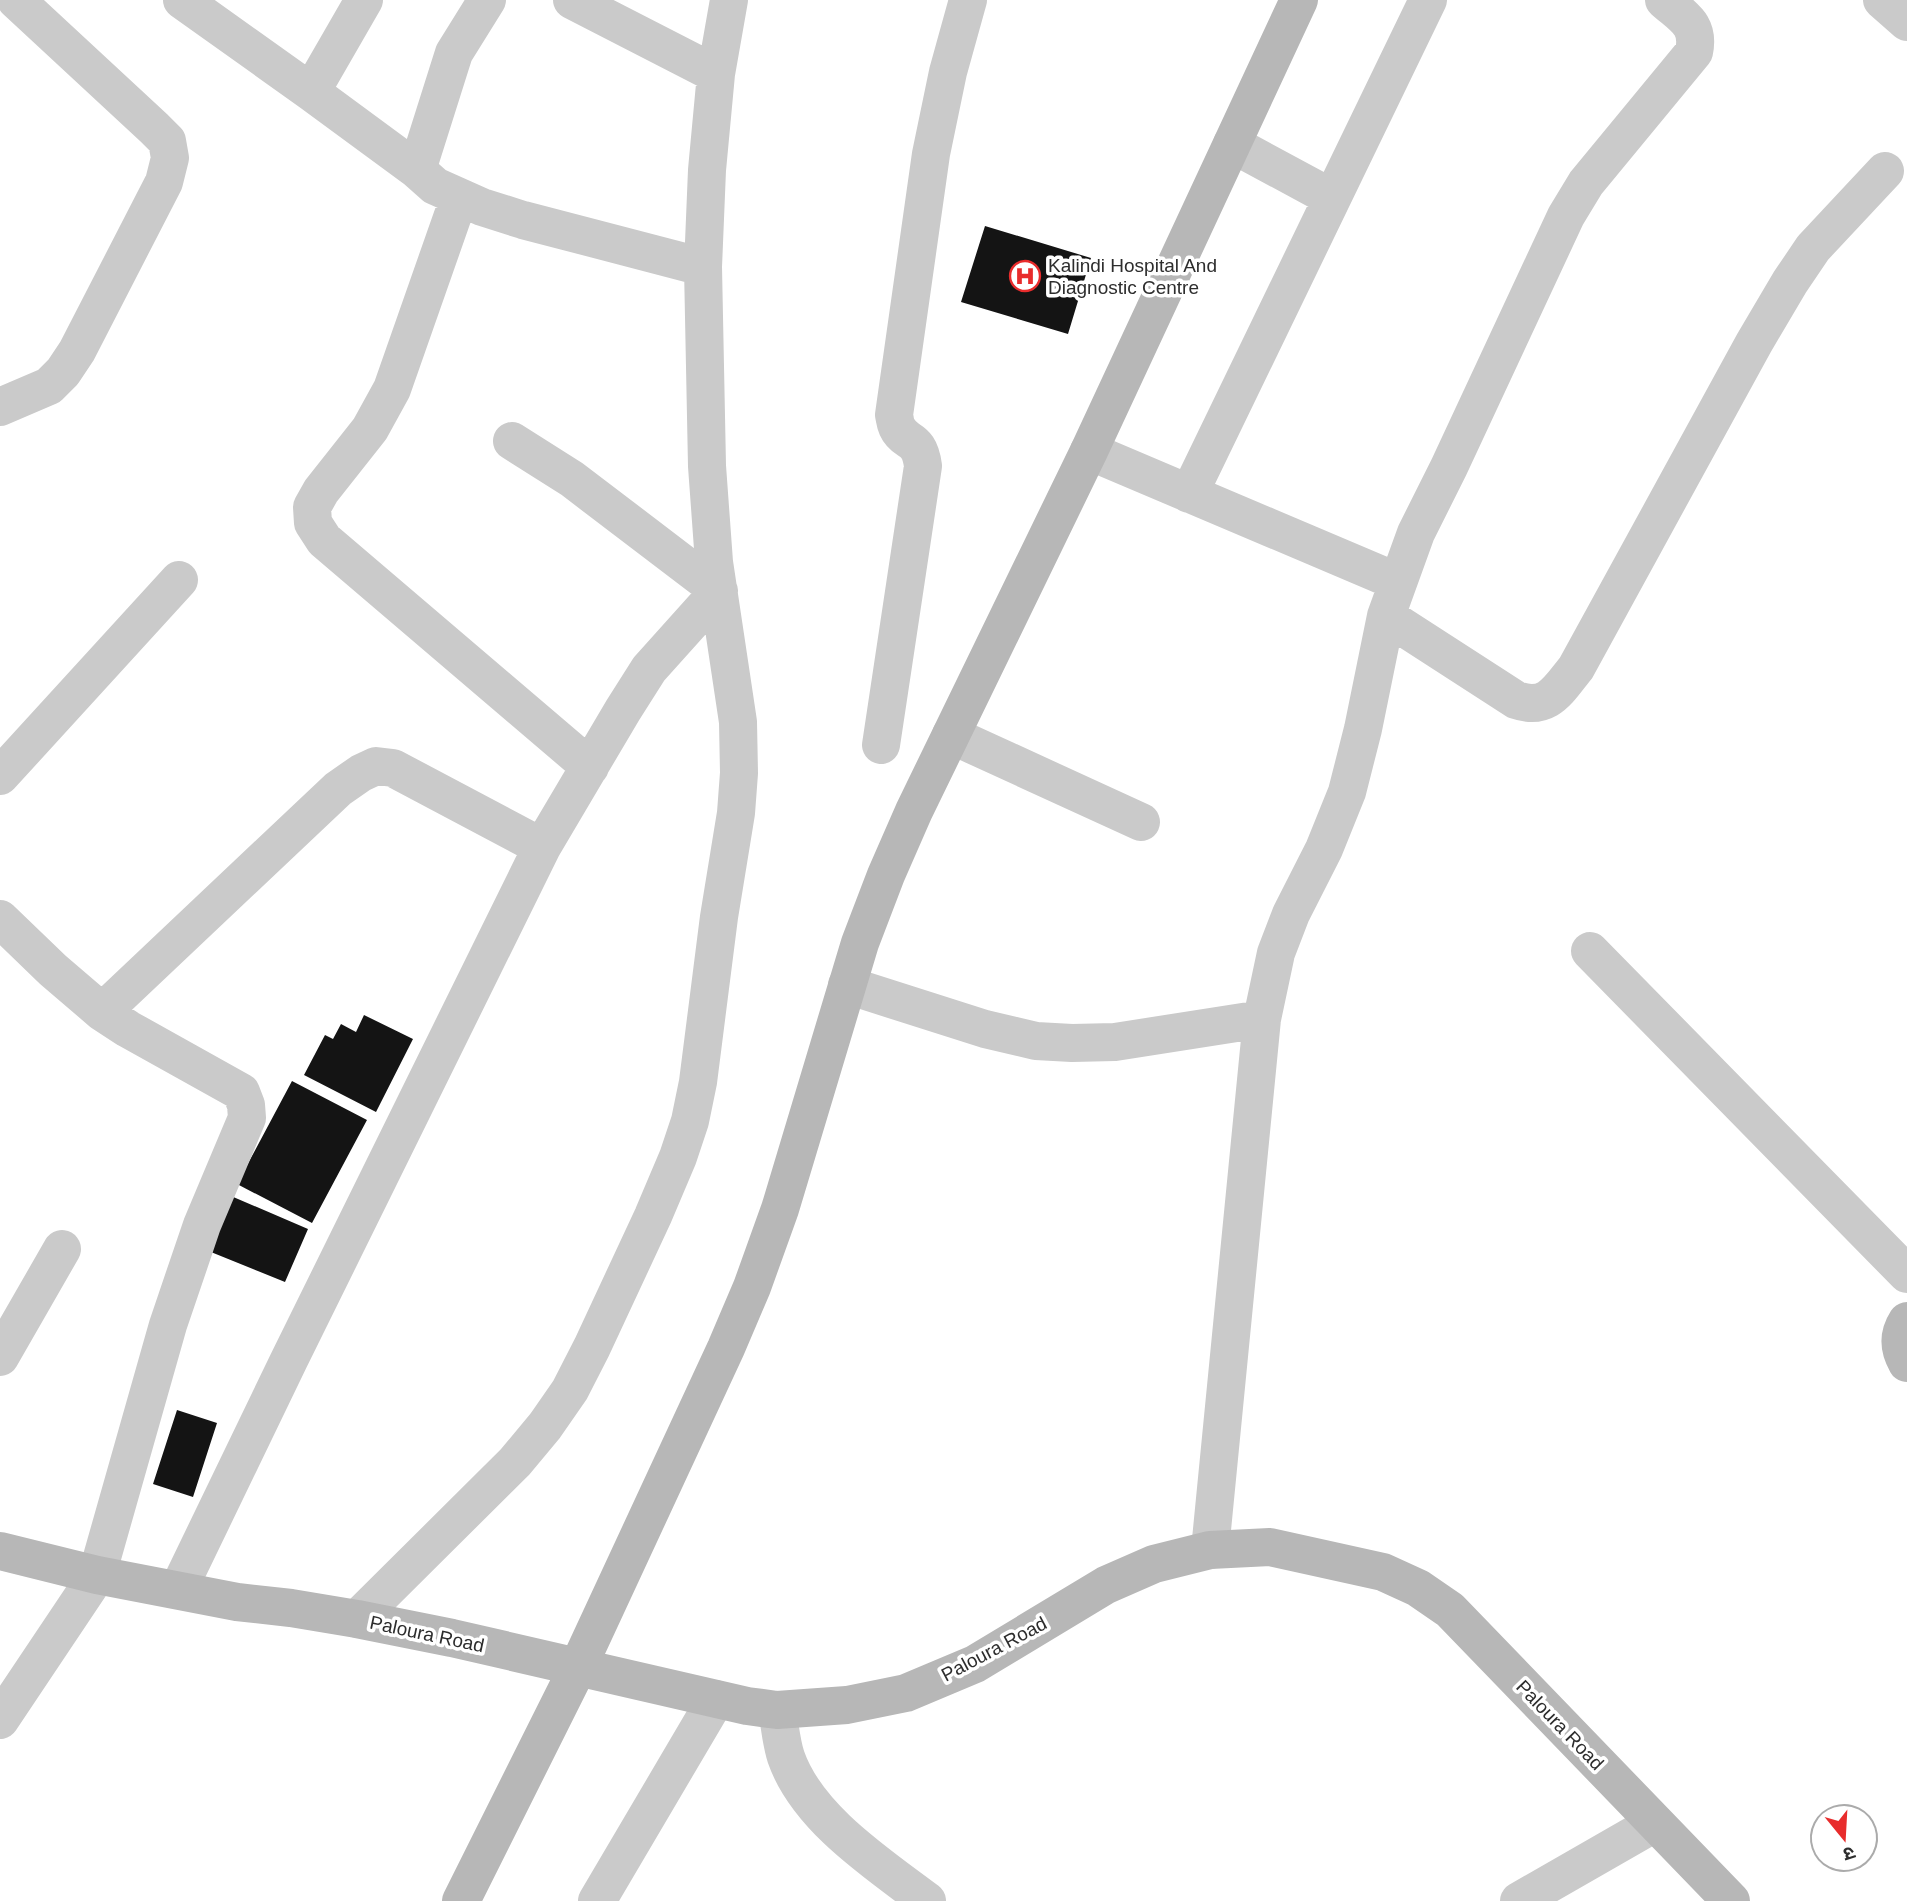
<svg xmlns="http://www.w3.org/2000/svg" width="1907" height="1901" font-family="Helvetica,'Noto Sans Devanagari',sans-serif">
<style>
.building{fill:#141414}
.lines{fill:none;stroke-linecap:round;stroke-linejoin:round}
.street{stroke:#cacaca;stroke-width:38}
.secondary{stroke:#b7b7b7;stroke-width:38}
.labels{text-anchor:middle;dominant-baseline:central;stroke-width:7;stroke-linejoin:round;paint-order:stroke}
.poi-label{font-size:19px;fill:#2d2d2d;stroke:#fff;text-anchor:start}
.street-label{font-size:19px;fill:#2d2d2d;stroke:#fff}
</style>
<rect width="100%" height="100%" fill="#fff"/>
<path class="building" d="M985 226 1091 258 1068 334 961 302Z
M364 1015 413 1039 376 1112 304 1075 325 1035 333 1039 341 1024 356 1032Z
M292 1081 367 1120 312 1223 237 1184Z
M224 1193 308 1229 285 1282 201 1248Z
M177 1410 217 1423 193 1497 153 1484Z"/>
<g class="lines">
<path class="street" d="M182 0 311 92 417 170 435 186 482 207 523 220 703 267
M572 0 716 74
M1882 0 1907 22
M311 92 364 0
M1232 144 1332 198
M417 170 454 53 487 0
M459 198 392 389 370 429 321 491 312 507 313 523 324 540 590 767
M0 407 49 386 63 372 77 351 164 182 170 158 167 141 154 128 16 0
M1089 451 1398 582
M1189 494 1428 0
M1386 616 1516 700C1548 711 1558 690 1576 668L1754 343 1790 282 1813 248 1885 171
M951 735 1141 822
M881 745 923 466C919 435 905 445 897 427 895 423 895 419 894 415L931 154 948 72 968 0
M0 776 179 580
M0 919 53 970 102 1012 128 1029 241 1092 246 1105 247 1118 202 1225 168 1325 97 1575 0 1720
M1590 951 1907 1274
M847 985 985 1029 1036 1041 1072 1043 1115 1042 1262 1019
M102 1012 338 789 361 773 376 766 393 768 542 847
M0 1357 62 1249
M1210 1550 1262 1019 1276 953 1291 914 1324 849 1347 792 1363 729 1386 616 1416 533 1449 467 1566 216 1586 183 1694 52C1700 24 1683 17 1664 0
M178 1590 289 1360 542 847 623 710 649 669 719 591 572 479 512 441
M357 1619 515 1462 545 1426 570 1390 592 1347 653 1216 678 1157 690 1121 698 1082 719 917 736 813 739 773 738 722 714 562 707 466 703 267 707 170 716 74 729 0
M777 1710C780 1725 781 1742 786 1757 807 1818 878 1864 927 1901
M597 1901 716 1699
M1519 1901 1655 1823"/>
<path class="secondary" d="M1907 1321C1898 1335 1899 1349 1907 1363
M0 1551 97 1575 237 1602 291 1608 357 1619 452 1638 747 1706 777 1710 847 1705 906 1693 975 1664 1106 1585 1154 1564 1210 1550 1270 1547 1383 1572 1418 1588 1450 1610 1731 1901
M461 1901 578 1667 726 1348 752 1287 780 1209 860 943 886 875 914 811 1089 451 1299 0"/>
</g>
<defs>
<g id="hospital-ring" transform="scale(1.575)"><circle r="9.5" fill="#fff" stroke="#e82c2c" stroke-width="1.5"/><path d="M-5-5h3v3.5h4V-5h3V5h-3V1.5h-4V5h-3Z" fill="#e82c2c"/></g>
</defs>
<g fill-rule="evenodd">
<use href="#hospital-ring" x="1025" y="276"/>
</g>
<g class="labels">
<g class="poi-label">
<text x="1048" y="265">Kalindi Hospital And<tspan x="1048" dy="22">Diagnostic Centre</tspan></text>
</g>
<g class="street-label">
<text transform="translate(427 1634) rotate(12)">Paloura Road</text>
<text transform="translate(994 1649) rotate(-28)">Paloura Road</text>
<text transform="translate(1560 1725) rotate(46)">Paloura Road</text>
</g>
</g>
<g transform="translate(1844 1838) rotate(162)"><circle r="33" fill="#ffffff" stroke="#ababab" stroke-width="2"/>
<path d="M0-5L12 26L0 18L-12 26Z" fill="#e82c2c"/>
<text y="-10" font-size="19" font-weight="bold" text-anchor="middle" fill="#2d2d2d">उ</text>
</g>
</svg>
